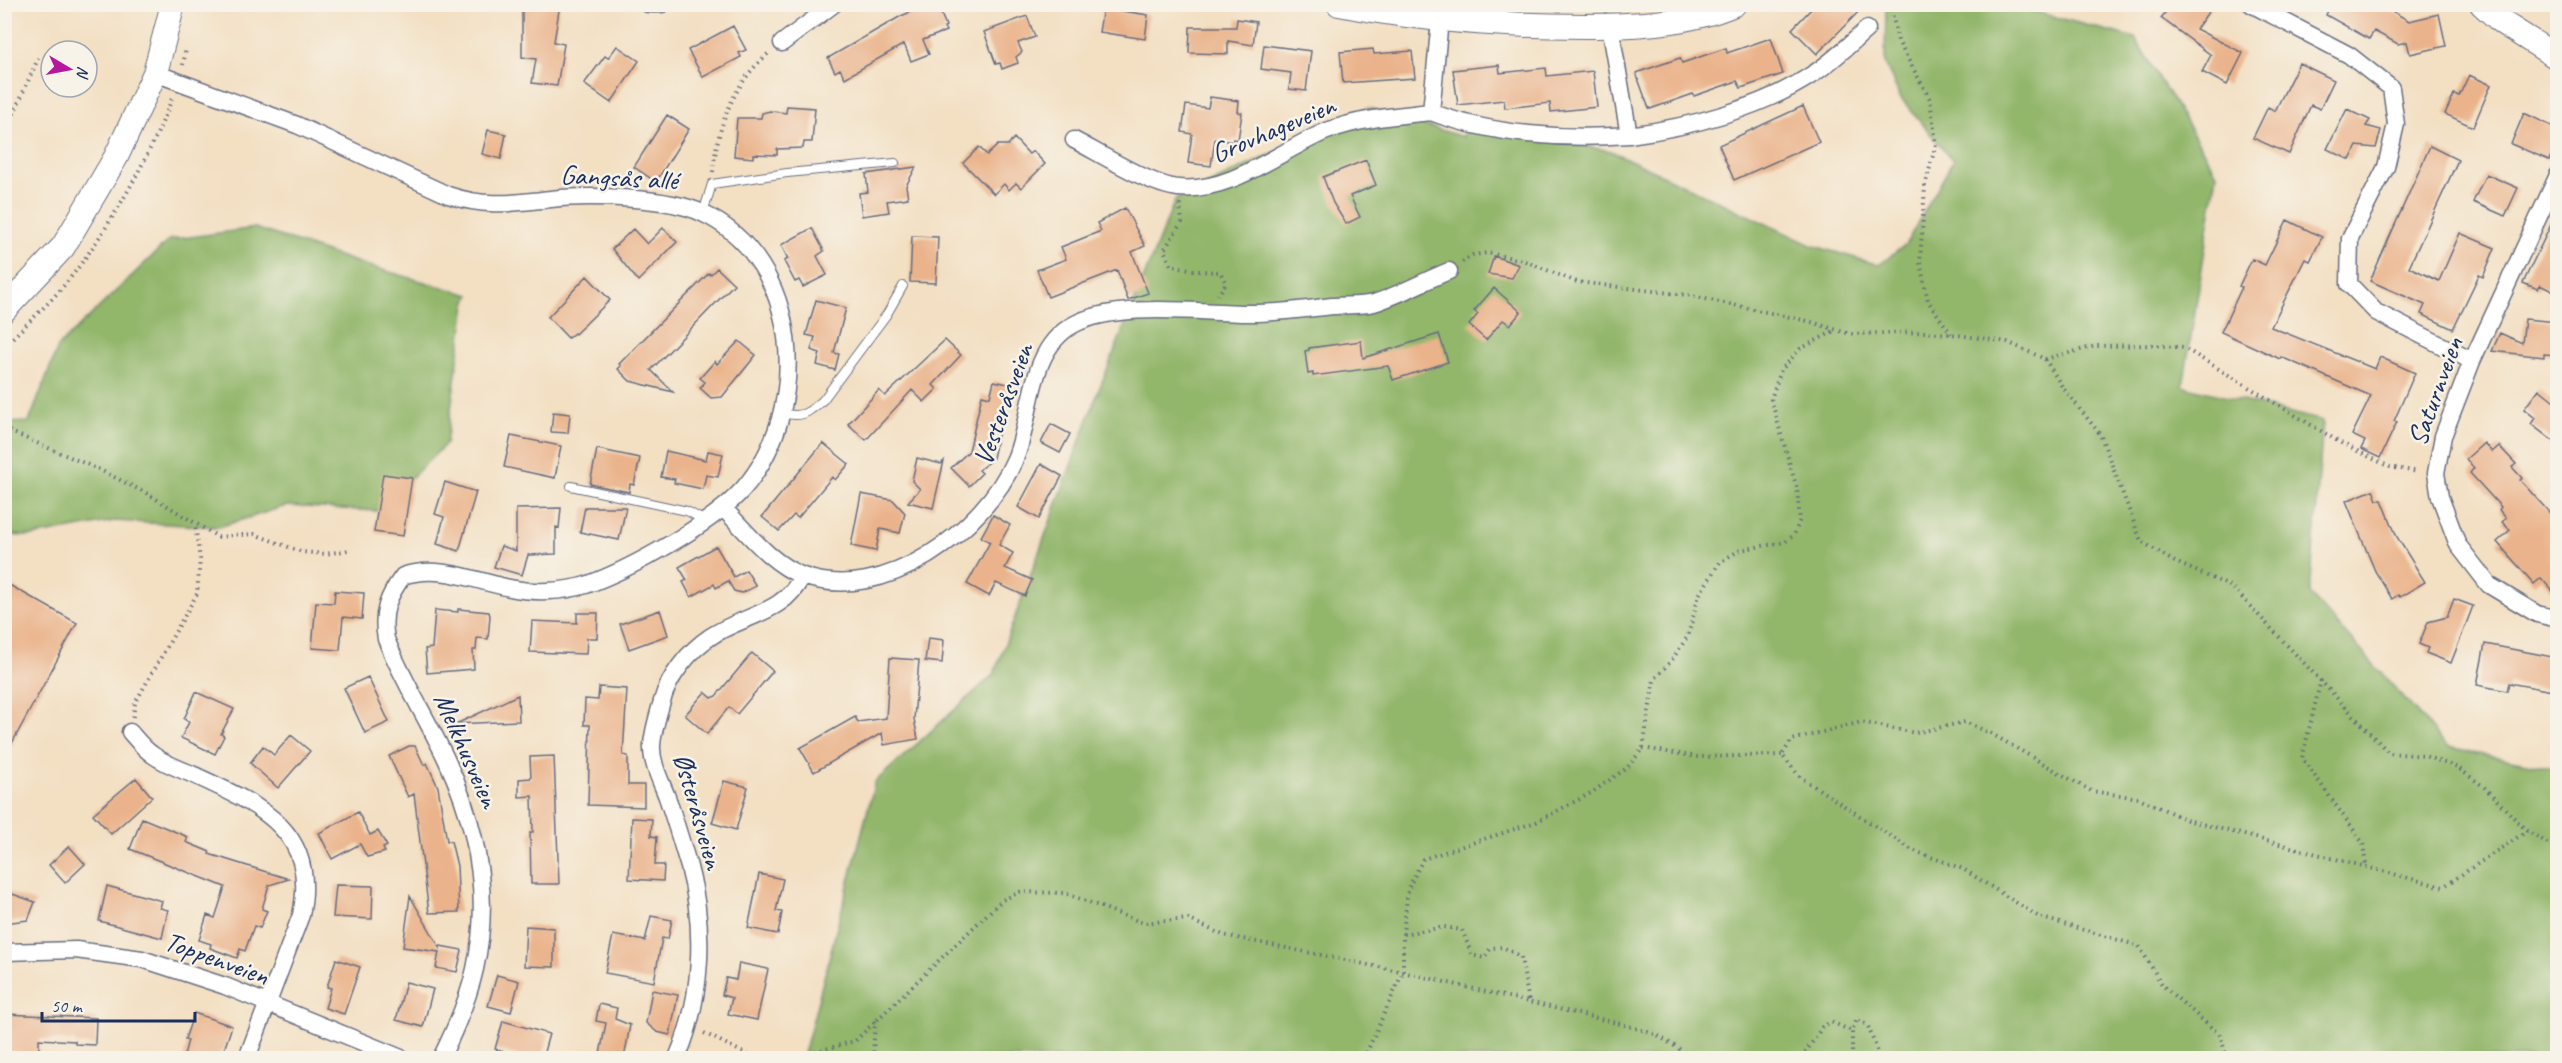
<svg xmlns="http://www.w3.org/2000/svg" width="2562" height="1063" font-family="Caveat,sans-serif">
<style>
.forest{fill:#92b66b;stroke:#567264;stroke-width:1.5}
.building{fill:#eab38b}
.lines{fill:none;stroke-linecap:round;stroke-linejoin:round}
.lane-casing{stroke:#676d81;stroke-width:10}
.street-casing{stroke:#676d81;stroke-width:19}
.secondary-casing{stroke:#676d81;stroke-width:26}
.path{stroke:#676d81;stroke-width:4;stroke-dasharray:1.5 4.5;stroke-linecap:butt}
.lane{stroke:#fff;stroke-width:8}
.street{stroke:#fff;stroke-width:16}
.secondary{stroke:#fff;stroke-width:24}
.labels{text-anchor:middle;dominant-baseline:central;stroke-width:5;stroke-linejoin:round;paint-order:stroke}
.street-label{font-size:28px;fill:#1b2f5e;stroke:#f7f3e8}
</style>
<rect width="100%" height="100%" fill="#f7f3e8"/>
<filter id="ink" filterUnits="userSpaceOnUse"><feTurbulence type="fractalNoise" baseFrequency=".0167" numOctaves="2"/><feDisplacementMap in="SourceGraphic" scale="12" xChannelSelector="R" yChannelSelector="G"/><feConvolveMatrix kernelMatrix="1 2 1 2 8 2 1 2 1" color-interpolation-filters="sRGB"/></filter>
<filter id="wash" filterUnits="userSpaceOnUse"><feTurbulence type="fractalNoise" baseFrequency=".008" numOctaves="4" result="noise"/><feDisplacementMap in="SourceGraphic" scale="24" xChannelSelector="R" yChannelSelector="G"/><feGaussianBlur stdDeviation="1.35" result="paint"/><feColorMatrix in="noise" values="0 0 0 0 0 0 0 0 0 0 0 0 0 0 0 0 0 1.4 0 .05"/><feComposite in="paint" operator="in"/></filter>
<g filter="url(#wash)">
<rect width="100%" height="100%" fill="#f3dfc2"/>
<path class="forest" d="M1886 5H2009L2135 38 2217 174 2183 386 2323 421 2310 594 2448 747 2557 769V1058H803L875 782 994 674 1098 392 1175 200 1369 108 1463 137 1466 124 1611 151 1811 245 1879 265 1905 245 1953 161 1900 97 1885 63Z
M255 228 365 265 470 295 466 304 446 444 377 511 286 506 219 527 114 521 32 536 5 535 4 423 29 422 58 347 169 240Z"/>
<g id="blocks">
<path class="building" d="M522 4H560L554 42 564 44 557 86 532 83 536 59 522 57Z
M930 4H937L946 26 944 27 946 31 923 40 929 54 911 61 904 44 845 78 840 69 835 72 828 58 901 16Z
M1816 4H1866L1817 54 1792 29Z
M2172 4H2214L2196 29 2243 53 2227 85 2202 72 2211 55 2161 18Z
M2331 4H2380L2409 21 2439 14 2446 46 2410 54 2407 42 2398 44 2374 31 2369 39 2326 15Z
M1103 8 1148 15 1145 39 1099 32Z
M1027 16 1035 37 1018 43 1022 52 1016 57 1018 63 1002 69 1000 63 996 64 984 32Z
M1237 19 1256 22 1253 45 1228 41V54L1189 53 1190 27H1236Z
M733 26 746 50 739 53 741 57 703 77 688 50Z
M1771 38 1783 74 1741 88 1737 81 1694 96 1693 94 1650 109 1648 106 1636 73 1680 58 1682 63 1726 48 1727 53Z
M1264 45 1311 51 1306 91 1289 89 1291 73 1261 69Z
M617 46 639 61 611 103 584 84 605 56 608 58Z
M1373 49 1374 54 1412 51 1415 78 1343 83 1340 52Z
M2299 63 2334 80 2320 109 2311 105 2289 154 2253 138 2268 107 2275 111Z
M1499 65 1500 73 1546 68 1547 76 1593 71 1597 107 1551 112 1550 103 1505 108 1504 100 1458 105 1453 70Z
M2469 75 2491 85 2473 127 2445 114 2454 94 2459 96Z
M1210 97 1239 101 1238 112 1242 113 1238 140 1233 139V142L1215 139 1211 166 1188 163 1192 134 1182 132 1186 105 1208 108Z
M787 106 815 108 812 142H804L803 148 777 149V155L753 154V158L734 156 737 118H761L762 113 770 111 786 113Z
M1803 106 1819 142 1734 180 1719 145Z
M2347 109 2370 120 2366 126 2381 130 2376 148 2357 146 2350 160 2327 149Z
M2524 113 2558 129V142L2549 160 2511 144Z
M667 115 689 129 656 182 634 167Z
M488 130 506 134 501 159 482 154Z
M1014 138 1029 154 1033 151 1045 164 1021 188 1016 183 1009 190 1004 184 994 194 963 163 979 147 987 155 998 145H1008Z
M2430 146 2458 160 2409 267 2439 281 2460 233 2495 248 2483 277 2479 275 2453 329 2421 314 2425 305 2370 281Z
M1366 160 1376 185 1350 196 1360 217 1346 224 1333 203 1323 177Z
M916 167 906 186 908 198 887 201 889 212 862 216 859 193 868 192 866 174Z
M2486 174 2518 188 2505 216 2473 202Z
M1125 208 1145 246 1132 252 1148 293 1128 300 1117 270 1048 297 1037 270 1066 259 1061 247 1101 231 1097 223Z
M2558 210V294L2540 285 2538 289 2523 283Z
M2287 220 2322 237 2310 261 2305 259 2271 327 2375 369 2380 357 2415 373 2394 421 2397 422 2380 458 2361 449 2365 441 2352 435 2371 396 2281 357 2280 359 2221 332 2242 287 2239 286 2252 259 2265 265Z
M663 228 677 242 638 281 612 249 633 229 647 244Z
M812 228 824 251 817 256 827 275 803 287 799 280 795 282 784 261 788 259 781 245Z
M912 236 938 237 936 283 910 282Z
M1494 256 1519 265 1512 278 1488 274Z
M717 268 734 284 651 370 673 392 630 381 618 369 621 366 619 364 709 273 710 275Z
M587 276 610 300 575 334 574 333 568 338 548 317Z
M1494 288 1521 312 1510 325 1503 320 1486 340 1469 325 1478 314 1474 311Z
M816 300 846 308 834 353 839 354 835 370 817 365 820 353 811 350 815 337 806 335Z
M2525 319 2558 322V355L2544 354V357L2492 351 2500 333 2522 343Z
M1439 334 1448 362 1393 380 1388 366 1313 376V373L1308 374 1305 351 1309 350V348L1361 341 1363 358Z
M945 340 961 355 933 385 937 389 924 402 912 390 866 440 848 424 879 390 885 396Z
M739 341 756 355 722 397 711 398 700 388 705 382 700 378 715 361 717 364Z
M994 381 1013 385 1008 403H1005L993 458 979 470 982 473 969 486 951 468 969 451 982 395 990 397Z
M2539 389 2558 404V445L2531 424 2535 418 2524 409Z
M553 412 570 414 568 433 551 432Z
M1051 424 1070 434 1060 453 1041 443Z
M511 436 561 446 555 478 504 467Z
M823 443 849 464 835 480 832 477 798 518 794 515 779 531 762 517Z
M2484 443 2492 452 2499 446 2516 464 2512 467 2522 478 2520 480 2558 522V597L2541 578 2534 584 2497 542 2510 530 2502 522 2506 518 2499 510 2501 507 2470 473 2474 468 2466 459Z
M597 449 640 458 634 485 630 484 629 492 590 484Z
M666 451 706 460 708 451 723 454 718 477 706 475 703 489 674 483 675 479 661 477Z
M917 458 941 464 944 461 933 508 908 502 920 489 912 481Z
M1041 464 1062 476 1039 519 1018 507Z
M383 474 412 478 403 536 374 532Z
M445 482 476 492 459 551 437 544 444 517 435 514Z
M2373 490 2377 500H2382L2397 537 2425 582 2400 597 2398 595 2392 599 2375 571 2346 501Z
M861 494 893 500 905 513 900 533 880 529 876 551 851 546Z
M585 507H626L619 540 580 532Z
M561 508 559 528 556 527V554L528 555 522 575 494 567 501 546 516 551V509Z
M993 515 1010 525 999 545 1013 553 1005 568 1032 580 1025 596 996 583 989 596 967 584 990 542 981 537Z
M716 546 734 577 746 570 756 586 742 593 734 591 728 581 716 588 714 584 691 597 683 582 687 580 679 567Z
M4 582 77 623 4 758Z
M335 591 364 593 362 619 343 617 340 650 312 648 316 602 334 603Z
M2454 599 2473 606 2451 663 2426 653 2428 648 2419 644 2428 622 2447 617Z
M458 609 489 612 490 616 488 639 477 638 476 650H473L474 669 427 673 425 649 432 648 435 610 458 612Z
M660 610 668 635 629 649 620 624Z
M577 613H598L597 638H587L586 654 530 652 532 621 577 623Z
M928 638 944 640 942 663 925 661Z
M2485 644 2558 658V692L2509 683 2507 691 2477 685Z
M752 653 773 671 737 714 729 707 707 734 685 715 705 692 712 698 716 696Z
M890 658 919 660 914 719 918 739 884 745 882 733 814 772 800 748 855 717 858 722 886 718Z
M368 677 389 722 365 733 344 688Z
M599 687 627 689 623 755 628 756V785H644V807L588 805 590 725H584L585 699 598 700Z
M196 692 234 709 221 734 224 736 215 754 181 738 189 722 184 719Z
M518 695 519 721 456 724Z
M291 735 310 751 278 788 250 763 263 746 274 755Z
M409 746H415L424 765 427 763 438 787 447 841H451L457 866 459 912 429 913 414 794 408 797 389 756Z
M554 756 559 884H531L530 832H533L532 796 519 797V779L531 778 530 757Z
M136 778 152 797 111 834 93 814Z
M724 781 748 787 736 830 712 823Z
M358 812 370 835 378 831 387 846 383 848 385 852 367 857 360 844 332 859 319 833Z
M142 818 188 837 186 842 210 852 209 854 289 879 269 885 262 909 267 911 260 928 254 926 245 951 240 949 237 958 210 948 211 944 199 940 207 915 215 918 225 887 130 849Z
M632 818 652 819 651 836 657 837 655 865H664L663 881 629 879Z
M69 846 85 864 65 883 49 865Z
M759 874 783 879 776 911 782 912 778 934 748 928Z
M336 885 373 886 372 919 333 917Z
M107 886 162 901 160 908 168 910 162 938 99 921Z
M4 891 35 902 28 920 4 923Z
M410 896 440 948V946L462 950 457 972 436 968 439 952 403 947Z
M651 916 672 920 668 939 662 938 654 982 605 973 613 935 645 941Z
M526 926 554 928V967L524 966Z
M336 959 360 967 344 1014 325 1008 331 988 327 987Z
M739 963 768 969 757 1020 728 1014 732 998 722 995 726 978 736 980Z
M497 975 519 981 511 1012 488 1006Z
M406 982 433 989 423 1027 396 1020Z
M652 990 678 995 670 1035 657 1032 646 1023Z
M599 1004 617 1008 615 1019 630 1025 624 1059H599L606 1023 596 1021Z
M194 1013 232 1026 223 1053 219 1052 218 1059H183L188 1040 185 1039Z
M4 1014 96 1018 95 1045 75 1044V1041L39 1039V1059H4Z
M503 1021 549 1034 542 1059H530L495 1049Z"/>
</g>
</g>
<g filter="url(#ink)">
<use href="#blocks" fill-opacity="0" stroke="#676d81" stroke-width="1.5"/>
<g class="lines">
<g class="lane-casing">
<path id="lane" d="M703 213 712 184 787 173 895 163
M781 413C802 418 807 414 823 400L887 314 903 286
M571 486 687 511 705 521"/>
</g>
<g class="street-casing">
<path id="street" d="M648 4H662
M2251 4 2349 55 2391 88 2396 124 2386 167 2350 238 2349 284 2376 312 2472 361
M1440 20 1431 112C1491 135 1565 140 1629 135
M1610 26 1629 135C1690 127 1762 108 1813 74 1833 61 1849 45 1867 29
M782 43 834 4
M155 73 297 125 448 195C487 208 512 203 551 199 588 195 670 197 702 213 803 260 812 410 743 489 712 524 631 569 586 585 563 592 533 593 510 588 475 581 439 564 403 576 388 596 381 613 386 639 403 681 428 720 447 761 477 826 491 898 475 969 468 1000 455 1030 441 1058
M1074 140C1101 154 1150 185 1178 188 1232 193 1280 150 1327 131 1360 118 1397 116 1431 112
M2558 175 2472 361 2443 436 2436 473 2440 497 2458 545 2489 585 2537 614 2558 619
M724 509C747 532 771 564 803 576 884 605 984 531 1015 459 1033 417 1027 350 1073 325 1116 301 1202 313 1252 313 1279 313 1306 309 1333 306 1346 305 1361 306 1374 303 1399 295 1424 281 1449 271
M130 732C137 740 144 749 153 755 165 764 180 769 194 775 259 805 319 830 301 915L247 1058
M4 952 76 950 142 959 225 986 401 1058
M677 1058C702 1000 706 929 689 867 682 844 675 820 667 797 661 781 651 763 652 745 653 731 658 715 662 701 669 676 689 651 710 637 742 615 785 614 802 576"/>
</g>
<g class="secondary-casing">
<path id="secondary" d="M1339 4C1420 20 1502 26 1585 26 1634 26 1688 24 1734 4
M2482 4 2503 23 2558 58
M4 310 63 247 116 157 155 73 173 4"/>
</g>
<path class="path" d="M1890 4 1898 41 1930 99 1936 144 1925 186 1920 262 1928 301 1951 334
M183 65 186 49
M4 136 40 54
M713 172C717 126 734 82 770 52
M1180 204 1182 222 1164 250 1171 265 1198 271 1220 272 1226 283 1218 295
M1462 262 1473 255 1488 253 1522 260 1577 282 1687 295 1808 321 1850 334 1926 332 1951 334 2007 342 2045 359 2063 388 2100 434 2141 541 2173 561 2232 587 2389 753 2425 756 2458 768 2483 786 2527 831 2558 849
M4 346C27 324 51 302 71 277 110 227 150 157 172 98
M2045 359 2096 346 2155 345 2184 348 2341 443 2390 467 2418 472
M4 429 98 469 148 494 218 537 254 534 302 552 326 554 348 550
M2321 680 2302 758 2363 843 2366 867
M133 717 135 703 197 594 200 559 195 525
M1643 748 1698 757 1782 755
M1403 934 1444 927 1462 930 1472 955 1484 958 1491 948 1503 947 1521 957 1529 1002
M704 1033 754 1058
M792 1058 855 1041 1002 900 1020 892 1065 893 1143 923 1188 919 1223 935 1403 972 1625 1025 1655 1034 1694 1058
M873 1058 875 1020
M1364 1058 1403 972V934L1408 889 1423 859 1536 822 1591 793 1627 768 1643 748 1654 680 1672 660 1688 636 1699 595 1720 562 1740 550 1785 542 1794 535 1800 520 1797 489 1771 399 1781 370 1800 349 1836 330
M1802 1058 1822 1027 1831 1022 1852 1031
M1852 1058V1031L1857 1019 1868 1026 1880 1058
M2227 1058 2220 1035 2163 986 2139 946 2039 917 1963 869 1912 850 1800 777 1782 755 1792 740 1861 722 1915 733 1965 722 1990 733 2091 791 2139 798 2187 820 2443 887 2527 831"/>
<use href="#lane" class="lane"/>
<use href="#street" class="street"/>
<use href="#secondary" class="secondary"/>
</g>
</g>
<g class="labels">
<g class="street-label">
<text transform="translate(1273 129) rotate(-23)">Grovhageveien</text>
<text transform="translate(619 177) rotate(3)">Gangsås allé</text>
<text transform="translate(2435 391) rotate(-70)">Saturnveien</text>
<text transform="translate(1003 404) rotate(-70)">Vesteråsveien</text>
<text transform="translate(467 750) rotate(66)">Melkhusveien</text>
<text transform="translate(699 811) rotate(74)">Østeråsveien</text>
<text transform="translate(217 958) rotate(20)">Toppenveien</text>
</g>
</g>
<rect width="2562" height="1063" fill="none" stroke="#f7f3e8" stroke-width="24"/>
<g transform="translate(69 69) rotate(100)"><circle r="28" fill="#f7f3e8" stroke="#9fa5b1" stroke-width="1.5"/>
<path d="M0-4.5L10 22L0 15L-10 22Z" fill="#b5179e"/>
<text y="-9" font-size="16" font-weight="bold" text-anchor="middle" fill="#1b2f5e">N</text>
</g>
<path d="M42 1012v9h153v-9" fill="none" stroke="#1b2f5e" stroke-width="3"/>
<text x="51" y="1012" font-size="18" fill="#1b2f5e" stroke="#f7f3e8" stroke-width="4.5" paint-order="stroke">50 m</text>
</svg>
